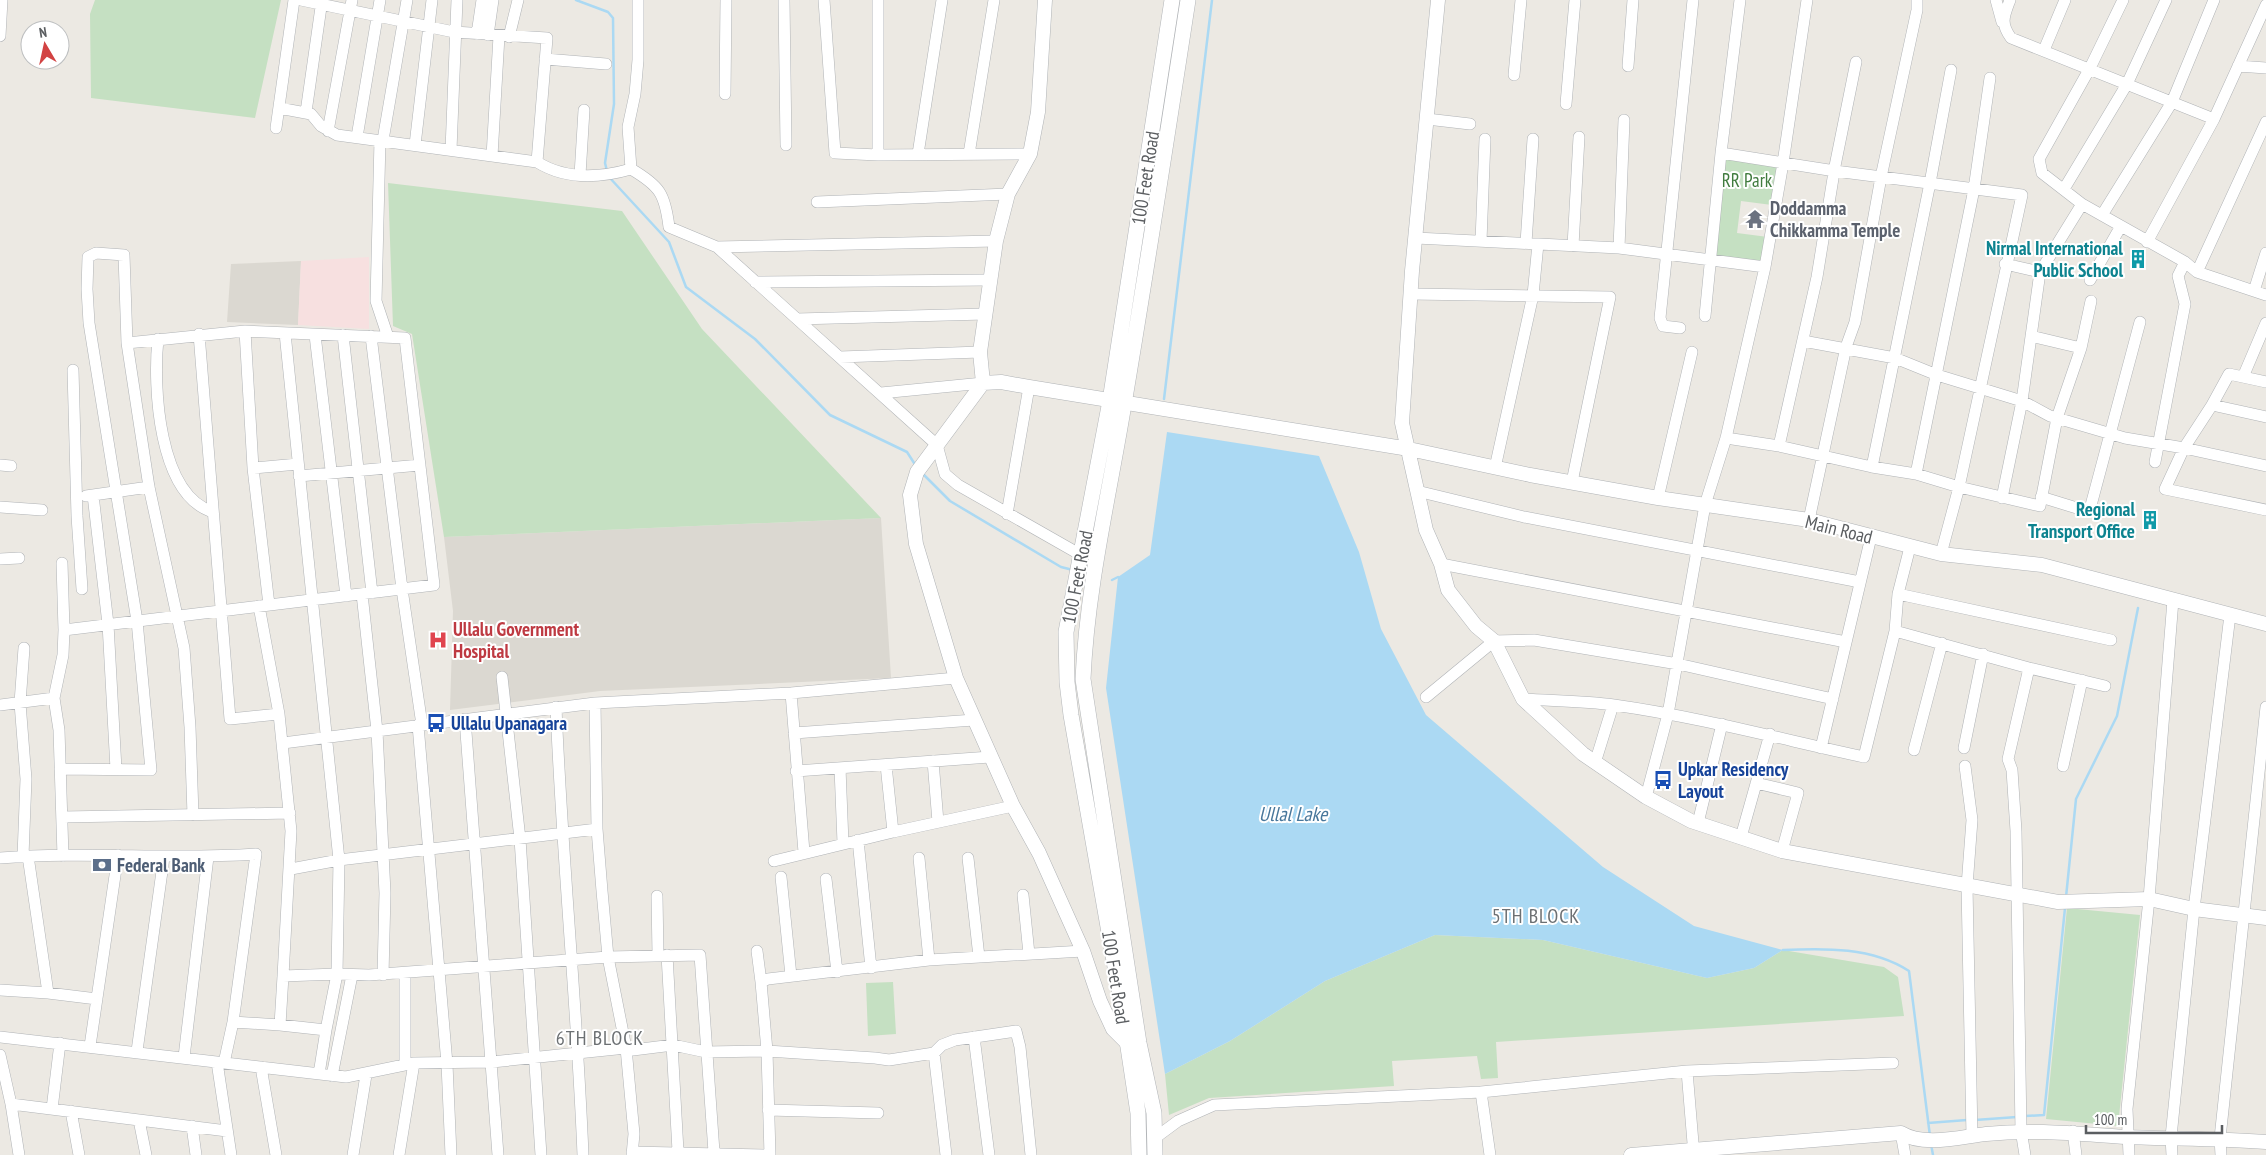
<svg xmlns="http://www.w3.org/2000/svg" width="2266" height="1155" font-family="'PT Sans Narrow',sans-serif">
<style>
.education{fill:#dbd8d1}
.medical{fill:#f7e0e0}
.green{fill:#c5e0c2}
.water{fill:#abd9f3}
.lines{fill:none;stroke-linecap:round;stroke-linejoin:round}
.stream{stroke:#abd9f3;stroke-width:2.5}
.minor-casing{stroke:#b0b3b6;stroke-width:12}
.tertiary-casing{stroke:#b0b3b6;stroke-width:15}
.secondary-casing{stroke:#b2b5b8;stroke-width:16}
.minor{stroke:#fff;stroke-width:11}
.tertiary{stroke:#fff;stroke-width:14}
.secondary{stroke:#fff;stroke-width:15}
.labels{text-anchor:middle;dominant-baseline:central;stroke-width:4;stroke-linejoin:round;paint-order:stroke}
.street-label{font-size:19px;fill:#5b5e61;stroke:#fff}
.park-label{font-size:19px;fill:#417c3f;stroke:#fff}
.worship-label{font-size:19px;font-weight:bold;fill:#5b616d;stroke:#fff;text-anchor:start}
.culture-label{font-size:19px;font-weight:bold;fill:#0d838f;stroke:#fff;text-anchor:end}
.health-label{font-size:19px;font-weight:bold;fill:#be3a42;stroke:#fff;text-anchor:start}
.transit-label{font-size:19px;font-weight:bold;fill:#164399;stroke:#fff;text-anchor:start}
.service-label{font-size:19px;font-weight:bold;fill:#4e5e75;stroke:#fff;text-anchor:start}
.water-label{font-size:20px;font-style:italic;fill:#48779b;stroke:#fff}
.neighbourhood-label{font-size:20px;letter-spacing:1px;fill:#6c7073;stroke:#fff}
</style>
<rect width="100%" height="100%" fill="#ece9e3"/>
<path class="education" d="M301 261 298 325 227 322 231 264Z
M881 518 891 678 600 691 450 710 453 611 444 537Z"/>
<path class="medical" d="M369 257V329L298 325 301 261Z"/>
<path class="green" d="M95 0H281L255 118 91 98 90 14Z
M1726 156 1778 163 1772 205 1741 201 1737 233 1768 237 1764 264 1711 257Z
M388 183 622 211 702 329 881 518 444 537 412 334 393 326Z
M2067 908 2140 915 2118 1126 2046 1119Z
M1435 935 1543 940 1707 978 1754 968 1783 950 1884 967 1898 977 1904 1016 1496 1042 1498 1078 1481 1079 1477 1056 1392 1061 1394 1086 1209 1098 1169 1115 1165 1074 1230 1041 1325 981Z
M893 982 896 1034 868 1036 866 983Z"/>
<path class="water" d="M1167 432 1319 456 1359 552 1381 629 1426 715 1603 867 1694 926 1783 950 1754 968 1707 978 1543 940 1435 935 1325 981 1230 1041 1165 1074 1106 688 1118 577 1150 555Z"/>
<g class="lines">
<path class="stream" d="M576 0 608 12 613 18 614 104 605 163 607 171
M609 177 669 242 686 287 755 339 830 415 907 452 916 466
M1164 399 1212 0
M921 472 950 501 1061 567 1073 570
M1112 580 1118 577
M2066 897 2076 799 2117 716 2138 608
M1783 950C1825 948 1872 947 1909 971L1930 1136
M2025 1116 2044 1115 2065 908
M1975 1120 2017 1117
M1928 1123 1967 1120
M1931 1144 1933 1155"/>
<g class="minor-casing">
<path id="minor" d="M301 0 454 32 547 38 537 162
M638 0V60L635 94 628 127 631 169C660 186 665 194 669 227L717 247 937 445 945 474 958 485 1081 555
M784 0 786 145
M824 0 835 153 878 155 1030 154
M878 0V155
M1996 0 2002 22
M2010 0C2004 16 2000 23 2011 38L2214 119
M2123 0 2090 68 2039 159 2042 173 2082 204 2185 262 2197 272 2266 295
M477 34 482 0
M488 35 493 0
M0 36 2 0
M509 37 518 0
M2044 50 2065 0
M545 59 606 64
M1628 66 1633 0
M2238 66 2266 68
M1514 75 1521 0
M725 94 726 0
M1566 104 1575 0
M279 108 311 114 321 126 337 135 537 162C566 180 600 178 631 169
M306 112 322 0
M1427 119 1470 124
M276 128 294 0
M328 131 352 0
M357 137 380 0
M380 140 376 301 388 337
M383 140 407 0
M415 145 432 0
M451 150 457 0
M1721 153 1835 171 2022 195 1959 487 1941 554
M918 154 942 0
M969 154 994 0
M492 156 499 36
M580 175 584 110
M2064 189 2127 84 2166 0
M817 202 1008 194
M2102 215 2172 102 2214 0
M1416 238 1619 248 1765 267
M1481 241 1485 139
M2147 242 2214 119 2266 5
M1526 243 1533 139
M1573 246 1579 137
M717 247 996 241
M1619 248 1624 120
M2005 264 2040 272
M2197 272 2266 122
M2090 280 2121 226
M755 282 989 280
M2254 291 2266 253
M1411 294 1610 297 1572 482
M1705 316 1721 153 1740 0
M797 319 985 314
M1680 328 1663 326 1660 318 1693 0
M245 331 253 468 269 605
M199 334 230 719 279 714 291 831 283 976 337 974 369 975 608 957 700 955 714 1152
M315 335 346 596
M343 335 372 593
M371 336 402 589 422 725
M2031 336 2081 348
M158 339C153 386 158 495 213 512
M1803 341 1895 358 1937 375 2022 401 2050 416 2125 438 2184 448 2266 466
M840 357 980 352
M73 370 77 516 82 589
M2243 377 2266 323
M881 393 983 383
M2212 405 2229 374 2266 382
M2266 417 2212 405 2184 448 2165 489 2266 510
M1726 438 1779 446 1872 467 1916 474 1959 487 2040 506 2057 418 2081 348 2091 301
M1779 446 1817 277 1835 166 1856 62
M2155 462 2185 304 2178 276 2185 262
M0 465 11 466
M1872 467 1930 183 1951 70
M253 468 298 464
M1495 468 1533 295 1538 244
M1916 474 1974 189 1990 78
M299 476 420 465
M1417 491 1524 517 1860 582
M93 495 108 624 116 769
M86 496 149 487
M2041 497 2080 509H2090L2140 322
M1658 498 1692 352
M2002 498 2022 401 2040 272 2082 204
M0 507 42 510
M1007 514 1029 387
M1809 520 1846 347 1855 322 1881 177 1917 10V0
M0 559 19 558
M62 563 64 630 63 655 54 698 59 730 63 856
M1441 564 1846 642
M362 594 377 731 385 893 383 975
M1898 594 2111 640
M259 606 279 714
M64 630 434 585 405 338 245 331 127 343
M1895 631 2029 668 2105 686
M502 677 520 839 541 1155
M791 693 804 852
M1426 697 1494 641 1534 640 1678 664 1833 699
M1523 699C1553 701 1584 701 1614 705 1699 717 1781 739 1864 757L1895 631 1898 594 1910 547
M595 703 597 829 602 891 608 957 626 1048 634 1134 632 1155
M0 705 54 698
M556 707C562 857 577 1005 583 1155
M465 719 498 1155
M418 725 447 1064 451 1155
M794 733 974 720
M283 743 595 703 791 693 956 678
M1821 748 1871 537
M1964 748 1983 654
M1914 750 1942 643
M933 761 938 822
M1595 763 1613 705
M886 765 893 832
M1965 766 1972 820 1967 886 1972 1136
M2063 766 2082 680
M840 768 843 843
M60 769 151 770 137 621 89 323 87 289 88 257 96 253 124 255 127 343 149 487 184 648 190 727 193 815
M796 771 990 757
M1756 783 1798 793 1782 851
M1646 797 1668 714 1705 505 1726 438 1765 267 1783 163 1807 0
M63 817 290 813
M1698 823 1722 724
M1741 837 1770 734
M858 840 871 968
M23 856 26 779 20 703 24 648
M28 856 48 993
M0 858C85 851 171 860 256 854L233 1022 224 1063
M919 858 929 960
M968 858 979 957
M774 861 893 832 1013 806
M291 869 339 860 597 829
M781 877 791 976
M826 879 837 972
M1023 895 1029 954
M657 896 658 955
M757 951 761 982
M667 955 678 1151
M283 976 280 1025 326 1030 337 974 339 860 285 333
M0 990 48 993 97 999
M233 1022 280 1025
M0 1037 346 1077 414 1063 492 1062 626 1048 633 1050 673 1045 706 1052 767 1051 875 1058 889 1060 934 1053 942 1045 955 1040 1016 1031 1020 1047 1031 1155
M974 1037 989 1155
M90 1046 118 855
M137 1051 164 857
M934 1053 946 1155
M0 1055 11 1104 19 1155
M184 1057 208 857
M217 1062 231 1155
M405 1065V973
M261 1067 276 1155
M1687 1071 1694 1155
M319 1074 326 1030
M332 1076 352 975
M1481 1092 1490 1155
M11 1104 227 1131
M52 1109 60 1043
M768 1110 878 1113
M71 1111 79 1155
M139 1120 146 1155
M192 1126 196 1155
M2073 1131 2076 1155
M1901 1133 1905 1155
M1155 1138 1178 1121 1214 1105 1481 1092 1687 1071 1893 1063
M632 1152 764 1155
M353 1155 366 1075
M399 1155 414 1063
M770 1155 767 1051 761 982 768 979 929 960 1083 951
M2025 1155 2021 1130 2016 831 2012 770 2008 759 2029 668
M2129 1155 2127 1109 2149 899 2173 600
M2172 1155 2171 1137 2194 909 2230 615
M2221 1155 2220 1138 2266 707"/>
</g>
<g class="tertiary-casing">
<path id="tertiary" d="M1045 0 1038 112 1030 154 1008 194 996 241 980 352 983 383 917 472 910 495 916 544 956 678 1013 806 1039 853 1083 951 1100 1001 1113 1029 1127 1043H1134
M1438 0 1412 271 1402 423 1426 530 1441 564 1448 590 1476 626 1494 641 1523 699 1583 754 1646 797 1691 821 1782 851 2058 902 2149 899 2194 909 2266 918
M983 383 1001 382 1029 387 1409 449 1530 475 1658 498 1809 520 1941 554 2042 565 2266 624
M1631 1155 1901 1133C1924 1147 1960 1137 1986 1134 2034 1129 2078 1134 2126 1137 2173 1139 2219 1138 2266 1142"/>
</g>
<g class="secondary-casing">
<path id="secondary" d="M1139 1155 1138 1113 1121 1001 1071 715 1067 682 1066 632 1110 401 1172 0
M1155 1155 1154 1113 1139 1043 1083 679C1087 588 1108 500 1123 410 1146 274 1167 137 1188 0"/>
</g>
<use href="#minor" class="minor"/>
<use href="#tertiary" class="tertiary"/>
<use href="#secondary" class="secondary"/>
</g>
<defs>
<g id="temple-bare" transform="scale(1.5)"><path d="M0-6L5-2H3V0L6.5 2.5H4V6H1.5V3h-3V6H-4V2.5H-6.5L-3 0V-2H-5Z" fill="#6b7280" stroke="#fff" stroke-width="2.5" paint-order="stroke"/></g>
<g id="building-bare" transform="scale(1.5)"><path d="M-4-6H4V6H1V3H-1V6H-4ZM-2.5-4.3h1.7v1.8h-1.7ZM.8-4.3h1.7v1.8H.8ZM-2.5-1h1.7V.8h-1.7ZM.8-1h1.7V.8H.8Z" fill="#0f9aa8" stroke="#fff" stroke-width="2.5" paint-order="stroke"/></g>
<g id="hospital-bare" transform="scale(1.5)"><path d="M-5-5h3v3.5h4V-5h3V5h-3V1.5h-4V5h-3Z" fill="#e0444e" stroke="#fff" stroke-width="2.5" paint-order="stroke"/></g>
<g id="bus-bare" transform="scale(1.5)"><path d="M-5-6H5V4H4V6H2V4H-2V6H-4V4H-5ZM-3.5-4V0h7V-4ZM-3.5 1.2v1.5H-2V1.2ZM2 1.2v1.5H3.5V1.2Z" fill="#1a4fb4" stroke="#fff" stroke-width="2.5" paint-order="stroke"/></g>
<g id="bank-bare" transform="scale(1.5)"><path d="M-6-4H6V4H-6ZM0-2.3a2.3 2.3 0 1 0 0 4.6a2.3 2.3 0 1 0 0-4.6Z" fill="#5c6f8a" stroke="#fff" stroke-width="2.5" paint-order="stroke"/></g>
</defs>
<g fill-rule="evenodd">
<use href="#temple-bare" x="1755" y="219"/>
<use href="#building-bare" x="2138" y="259"/>
<use href="#building-bare" x="2150" y="520"/>
<use href="#hospital-bare" x="438" y="640"/>
<use href="#bus-bare" x="436" y="723"/>
<use href="#bus-bare" x="1663" y="780"/>
<use href="#bank-bare" x="102" y="865"/>
</g>
<g class="labels">
<g class="street-label">
<text transform="translate(1145 178) rotate(-81)">100 Feet Road</text>
<text transform="translate(1839 529) rotate(14)">Main Road</text>
<text transform="translate(1077 577) rotate(-79)">100 Feet Road</text>
<text transform="translate(1116 977) rotate(81)">100 Feet Road</text>
</g>
<g class="park-label">
<text x="1747" y="180">RR Park</text>
</g>
<g class="worship-label">
<text x="1770" y="208">Doddamma<tspan x="1770" dy="22">Chikkamma Temple</tspan></text>
</g>
<g class="culture-label">
<text x="2123" y="248">Nirmal International<tspan x="2123" dy="22">Public School</tspan></text>
<text x="2135" y="509">Regional<tspan x="2135" dy="22">Transport Office</tspan></text>
</g>
<g class="health-label">
<text x="453" y="629">Ullalu Government<tspan x="453" dy="22">Hospital</tspan></text>
</g>
<g class="transit-label">
<text x="451" y="723">Ullalu Upanagara</text>
<text x="1678" y="769">Upkar Residency<tspan x="1678" dy="22">Layout</tspan></text>
</g>
<g class="service-label">
<text x="117" y="865">Federal Bank</text>
</g>
<g class="water-label">
<text x="1293" y="814">Ullal Lake</text>
</g>
<g class="neighbourhood-label">
<text x="1536" y="916">5TH BLOCK</text>
<text x="600" y="1038">6TH BLOCK</text>
</g>
</g>
<g transform="translate(45 45) rotate(351)"><circle r="24" fill="#ffffff" stroke="#bdbfc0"/>
<path d="M0-4L9 19L0 12L-9 19Z" fill="#d24343"/>
<text y="-8" font-size="14" font-weight="bold" text-anchor="middle" fill="#5b5e61">N</text>
</g>
<path d="M2086 1125v8h136v-8" fill="none" stroke="#5b5e61" stroke-width="2.5"/>
<text x="2094" y="1125" font-size="15" fill="#5b5e61" stroke="#ffffff" stroke-width="4" paint-order="stroke">100 m</text>
</svg>
